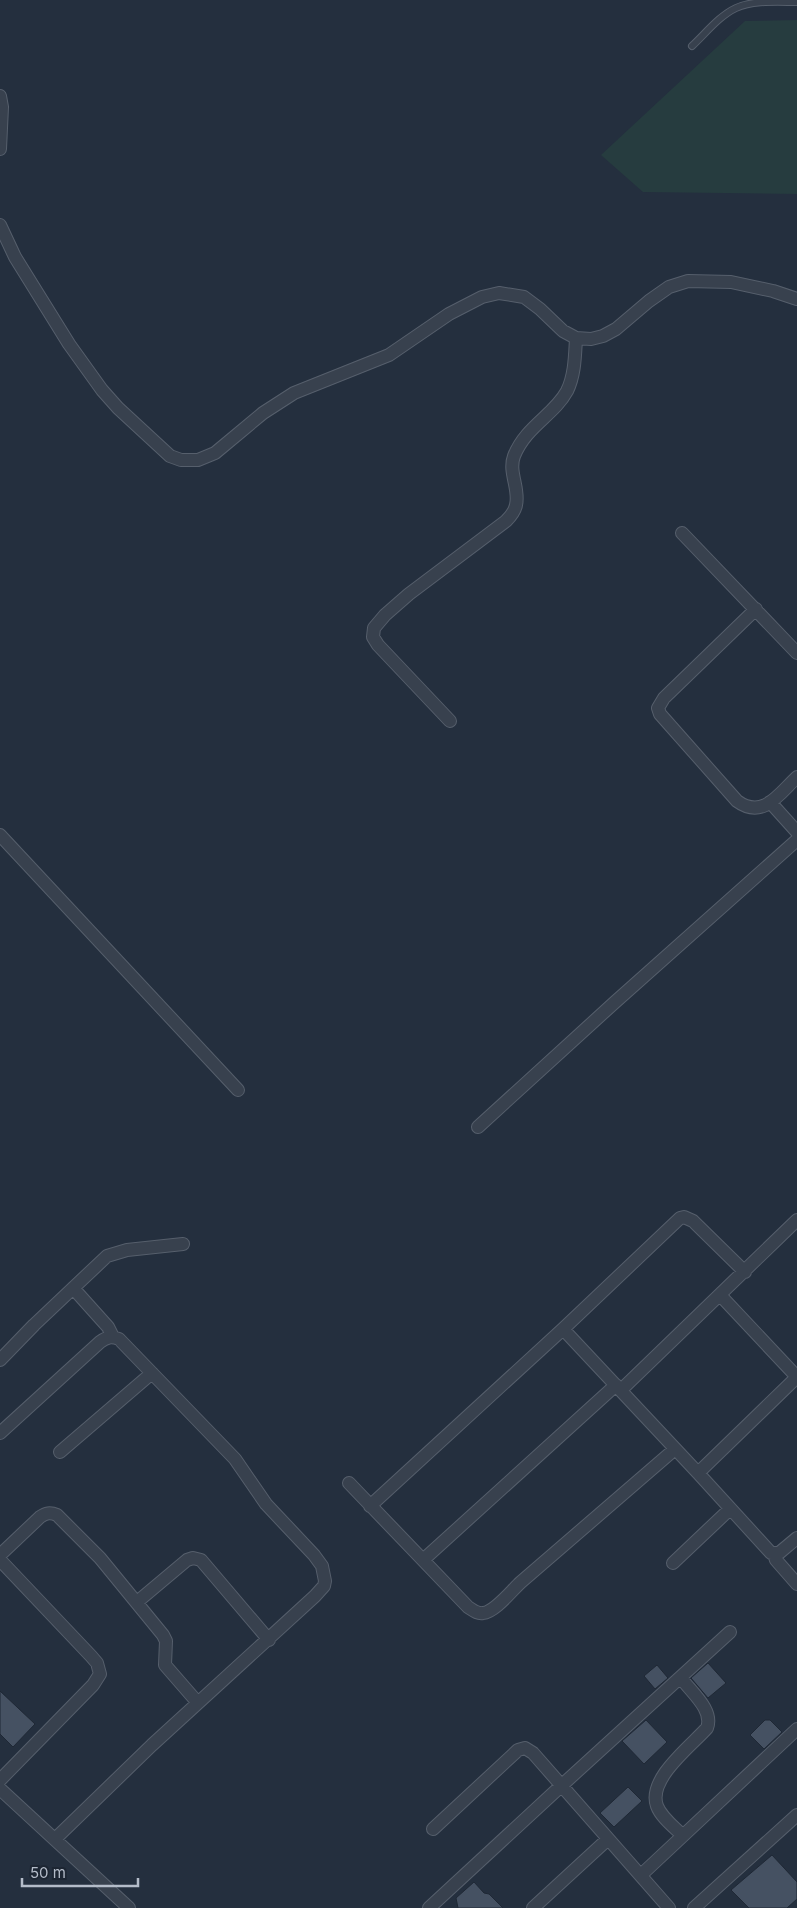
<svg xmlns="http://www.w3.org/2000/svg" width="797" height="1908" font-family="Inter,sans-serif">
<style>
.green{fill:#263c3f}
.building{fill:#455162;stroke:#1f2835}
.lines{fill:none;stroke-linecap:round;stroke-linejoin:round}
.lane-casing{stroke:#565f6c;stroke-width:8}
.street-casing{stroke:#565f6c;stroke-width:14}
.lane{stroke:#38414e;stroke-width:6}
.street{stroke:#38414e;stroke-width:12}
</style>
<rect width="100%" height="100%" fill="#242f3e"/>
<path class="green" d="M797 20V194L643 192 601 155 745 21Z"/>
<path class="building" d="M708 1663 726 1683 708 1698 691 1678Z
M657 1665 668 1678 655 1689 644 1676Z
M0 1691 35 1724 13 1747 0 1734Z
M646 1720 667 1742 644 1764 622 1741Z
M765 1720H770L782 1732 764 1749 750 1735Z
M628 1787 642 1801 614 1827 600 1813Z
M772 1855 797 1882V1899L787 1908H749L731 1890Z
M474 1882 484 1893 489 1894 503 1908H458L456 1898Z"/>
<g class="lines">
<g class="lane-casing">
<path id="lane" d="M692 46C706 33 719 16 736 8 753 0 778 2 797 2"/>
</g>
<g class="street-casing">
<path id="street" d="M0 96 2 107 0 149
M0 225 15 257 69 344 102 390 118 408 170 456 181 460H198L215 453 263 413 294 393 389 355 449 314 482 297 499 293 524 297 540 309 563 331 576 338 591 339 603 336 616 329 649 301 669 287 688 281 731 282 773 291 797 299
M682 533 797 653
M756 609 664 698 658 708 660 714 737 801C763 820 779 794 797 777
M450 721 378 645 373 637 374 628 385 615 409 594 506 521C510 517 515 511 516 505 520 489 508 472 514 456 526 426 554 415 567 391 575 375 575 355 576 338
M770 802 797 832
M0 835 238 1090
M478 1127 614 1003 797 840
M73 1288 108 1327 113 1337
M720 1295 797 1377
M563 1329 698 1473 771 1553H779L797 1538
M0 1360 34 1325 107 1256 127 1250 183 1244
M621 1390 797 1220
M0 1433 100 1342C107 1337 111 1336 119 1339L235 1459 266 1504 314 1555 322 1566 325 1581 324 1586 315 1596 152 1745 55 1839
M60 1452 152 1373
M698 1473 797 1377
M349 1483 468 1607C473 1610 477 1614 483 1613 495 1612 512 1590 521 1582L675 1449
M370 1506 563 1329 680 1218 684 1217 693 1221 745 1272
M774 1554 776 1560 797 1584
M0 1555 40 1517C46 1513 50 1512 57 1515L100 1558 163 1635 166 1641 165 1665 198 1703
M0 1560 91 1656 97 1663 100 1674 93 1685 0 1780
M423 1560 616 1385
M673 1563 730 1509
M137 1602 187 1560 193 1558 201 1560 269 1640
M681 1678C691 1692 714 1710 707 1728 691 1746 647 1779 657 1806 661 1817 674 1827 682 1835
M0 1789 129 1908
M433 1829 518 1750 525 1748 533 1753 669 1908
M641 1875 797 1729
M429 1908 561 1786 730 1632
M533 1908 608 1839
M694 1908 797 1815"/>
</g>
<use href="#lane" class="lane"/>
<use href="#street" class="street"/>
</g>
<path d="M22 1878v8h116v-8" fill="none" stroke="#b4bcc9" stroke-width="2.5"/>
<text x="30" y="1878" font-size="15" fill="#b4bcc9" stroke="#1d2633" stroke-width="4" paint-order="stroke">50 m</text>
</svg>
